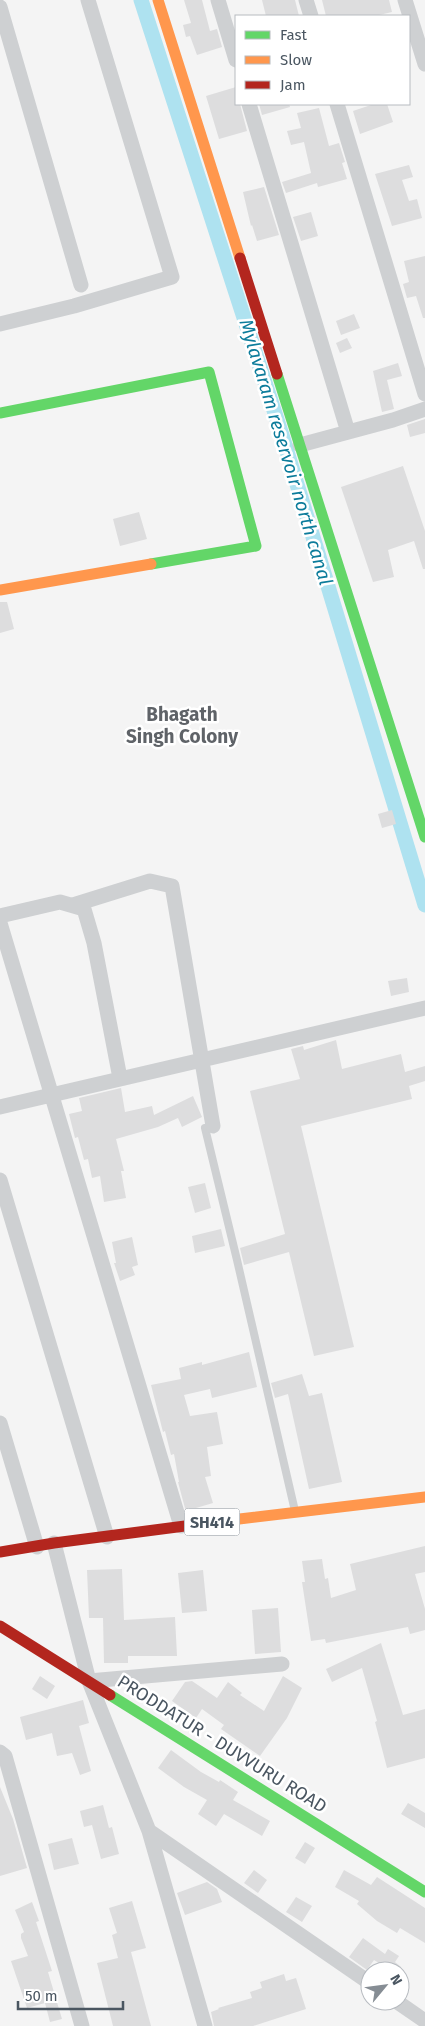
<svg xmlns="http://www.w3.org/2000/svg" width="425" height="2026" font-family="'Fira Sans',sans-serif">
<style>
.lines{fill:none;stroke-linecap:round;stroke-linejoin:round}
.canal{stroke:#aee2f0;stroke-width:15}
.building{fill:#ddddde}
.lane{stroke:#ced0d2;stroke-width:8}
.street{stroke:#ced0d2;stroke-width:15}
.fast{stroke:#63d668;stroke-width:11}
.slow{stroke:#ff974d;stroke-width:11}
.jam{stroke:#b3261e;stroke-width:11}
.labels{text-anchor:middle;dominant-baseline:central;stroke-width:5;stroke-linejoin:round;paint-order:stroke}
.shield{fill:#fff;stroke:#808990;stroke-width:1}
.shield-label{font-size:16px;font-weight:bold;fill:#4a5661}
.street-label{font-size:18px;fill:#4a5661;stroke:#fff}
.water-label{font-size:19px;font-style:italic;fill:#0c7c9b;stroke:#fff}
.neighbourhood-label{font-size:19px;font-weight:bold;fill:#5f6368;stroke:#fff}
</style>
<rect width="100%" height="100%" fill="#f4f4f4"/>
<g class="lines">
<path class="canal" d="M141 0 282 435 425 905"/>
</g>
<path class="building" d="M184 0H202L210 31 217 29 222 47 197 55 190 36 186 37 183 25 191 23Z
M262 0H295L299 16H266Z
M322 0H389L392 12 375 16H326Z
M236 87V104H240L247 131 219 139 206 96Z
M259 104H289L290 107 262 115Z
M374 104H387L393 122 360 134 353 111Z
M319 108 329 146 339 143 345 162 342 163 347 179 318 187 317 183 286 193 282 182 311 173 304 142 291 145 287 131 301 128 297 113Z
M409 165 413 177 402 180 409 201 417 199 422 218 392 226 375 174Z
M264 187 279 235 257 241 252 225 251 226 243 192Z
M311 212 318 236 301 241 293 217Z
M425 256V318H423L416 296 407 298 403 284 409 282 404 261Z
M354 314 360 328 341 335 336 321Z
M347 338 352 348 340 353 336 343Z
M398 363 402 376 387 380 394 409 382 412 373 371Z
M425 419V433L410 437 407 425Z
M403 466 425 531V569H423L414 541 388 550 394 577 373 582 341 487Z
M139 512 147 539 120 546 113 519Z
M0 602H7L14 629 0 633Z
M392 810 396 824 382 828 378 814Z
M407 978 409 992 391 996 388 981Z
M336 1040 342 1069 401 1054 405 1072 425 1066V1081L409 1086 412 1099 301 1126 354 1347 314 1356 289 1252 244 1265 240 1248 285 1234 250 1091 300 1079 291 1049 303 1046 304 1050Z
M121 1088 125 1112 152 1106 154 1115 193 1096 202 1117 182 1127 178 1118 158 1127 116 1139 124 1171H121L126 1198 104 1202 100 1176 92 1178 88 1159 84 1160 78 1137 75 1138 69 1114 82 1111 79 1098Z
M205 1183 211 1208 195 1213 188 1187Z
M221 1229 225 1246 195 1253 192 1236Z
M132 1237 138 1265 132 1267 135 1275 120 1281 114 1263H116L112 1242Z
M249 1352 257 1387 212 1398 210 1389 184 1395 190 1416 217 1412 223 1444 207 1447 211 1476 205 1477 213 1503 196 1508V1510L186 1512 178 1482H179L174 1454 171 1455 165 1431 163 1432 151 1385 181 1379 179 1368 202 1362V1365Z
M302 1374 309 1396 322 1393 342 1482 309 1489 288 1394 275 1398 271 1383Z
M425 1546V1572L415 1574 425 1609V1630L410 1634 408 1627 326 1643 325 1639 311 1641 302 1582H305L302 1561 322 1559 325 1579 328 1578 331 1598 356 1590 350 1564Z
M122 1569 124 1620 175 1617 177 1656H128V1663H104L103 1618H89L87 1570Z
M203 1570 207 1611 182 1613 178 1573Z
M278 1608 281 1652 255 1654 252 1610Z
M381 1643 403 1715 425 1709V1758L387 1768 375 1722 377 1721 362 1668 332 1682 326 1669Z
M40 1676 55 1686 47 1699 32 1689Z
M283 1676 302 1688 287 1718 260 1756 221 1729 224 1725 202 1709 196 1718 172 1701 185 1682 192 1681 217 1698 228 1682 242 1693 240 1695 264 1711Z
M83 1700 89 1723 79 1726 91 1771 80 1775 72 1753 57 1756 52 1733 26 1740 20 1717Z
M171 1750 201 1772 219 1782 220 1780 238 1792 233 1800 270 1821 262 1836 224 1814 216 1826 198 1814 207 1800 184 1787 158 1768Z
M0 1787 13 1819 27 1868 0 1876Z
M408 1803 425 1813V1828L401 1814Z
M103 1805 109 1828 112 1827 119 1854 101 1859 92 1825 84 1827 80 1811Z
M72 1838 79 1864 54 1870 48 1844Z
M305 1842 315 1848 305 1864 295 1858Z
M254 1870 267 1880 258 1893 244 1883Z
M344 1870 371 1885 377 1877 425 1908V1943L400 1928 397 1933 377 1921 357 1904 359 1901 335 1887Z
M207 1882 217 1889 222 1902 185 1915 177 1893Z
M296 1897 312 1906 302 1922 286 1912Z
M132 1901 146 1948 131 1952 151 2026H113L97 1963 118 1958 112 1935 117 1933 109 1908Z
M32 1902 39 1921 36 1922 52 1971 48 1972 62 2019 50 2022 45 2003 27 2008 11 1961 28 1956 21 1938V1934L24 1932 15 1910Z
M363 1938 385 1954 388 1949 399 1956 395 1962 401 1967 398 1971H392L374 1960 367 1970 349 1957Z
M284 1974 286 1981 296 1978 306 2009 253 2026H214L211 2012 219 2009 218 2008 252 1998 250 1992 262 1988 260 1982Z"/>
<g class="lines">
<path class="lane" d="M205 1128 237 1260 295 1511"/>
<path class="street" d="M218 0 236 60
M306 0 311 16
M405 0 425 64
M0 7 81 285
M249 104 348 432
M337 104 425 394
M0 324 74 306 172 277 88 0
M300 445 393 420 425 409
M73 905 150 881 172 886 213 1126
M0 916 60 902 84 909 94 943 120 1078
M0 923 181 1526
M0 1107 425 1008
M0 1180 107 1537
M0 1423 37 1547
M54 1543 89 1681 149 1831 205 2026
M89 1681 282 1664
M0 1752 5 1756 82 2026
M149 1831 370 1983
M396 2001 425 2021"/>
<path class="fast" d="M277 374 425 837
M0 413 209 372 256 546 151 564
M110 1695 425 1892"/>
<path class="slow" d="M158 0 240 258
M0 590 151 564
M231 1520 425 1497"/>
<path class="jam" d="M240 258 277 374
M0 1552 54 1543 231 1520
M0 1626 110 1695"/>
</g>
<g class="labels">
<rect class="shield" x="184.5" y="1508.5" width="55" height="27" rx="4"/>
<g class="shield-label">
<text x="212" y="1522">SH414</text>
</g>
<g class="street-label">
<text transform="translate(222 1744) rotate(32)">PRODDATUR - DUVVURU ROAD</text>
</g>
<g class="water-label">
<text transform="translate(286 452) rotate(73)">Mylavaram reservoir north canal</text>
</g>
<g class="neighbourhood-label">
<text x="182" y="714">Bhagath<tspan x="182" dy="22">Singh Colony</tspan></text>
</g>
</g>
<rect x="235" y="15" width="175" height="90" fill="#ffffff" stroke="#b7bbc0"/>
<rect x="245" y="31" width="25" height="8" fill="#63d668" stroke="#b7bbc0"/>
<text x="280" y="40" font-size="15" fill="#4a5661">Fast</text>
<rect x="245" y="56" width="25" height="8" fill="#ff974d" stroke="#b7bbc0"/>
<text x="280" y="65" font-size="15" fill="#4a5661">Slow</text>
<rect x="245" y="81" width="25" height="8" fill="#b3261e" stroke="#b7bbc0"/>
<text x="280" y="90" font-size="15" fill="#4a5661">Jam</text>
<g transform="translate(385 1986) rotate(61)"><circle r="24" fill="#ffffff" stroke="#b7bbc0"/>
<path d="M0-4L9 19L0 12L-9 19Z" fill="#868d94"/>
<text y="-8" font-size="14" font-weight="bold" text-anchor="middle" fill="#4a5661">N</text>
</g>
<path d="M18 2001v8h105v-8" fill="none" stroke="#4a5661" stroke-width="2.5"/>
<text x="25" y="2001" font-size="15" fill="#4a5661" stroke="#ffffff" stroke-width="4" paint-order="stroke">50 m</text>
</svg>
